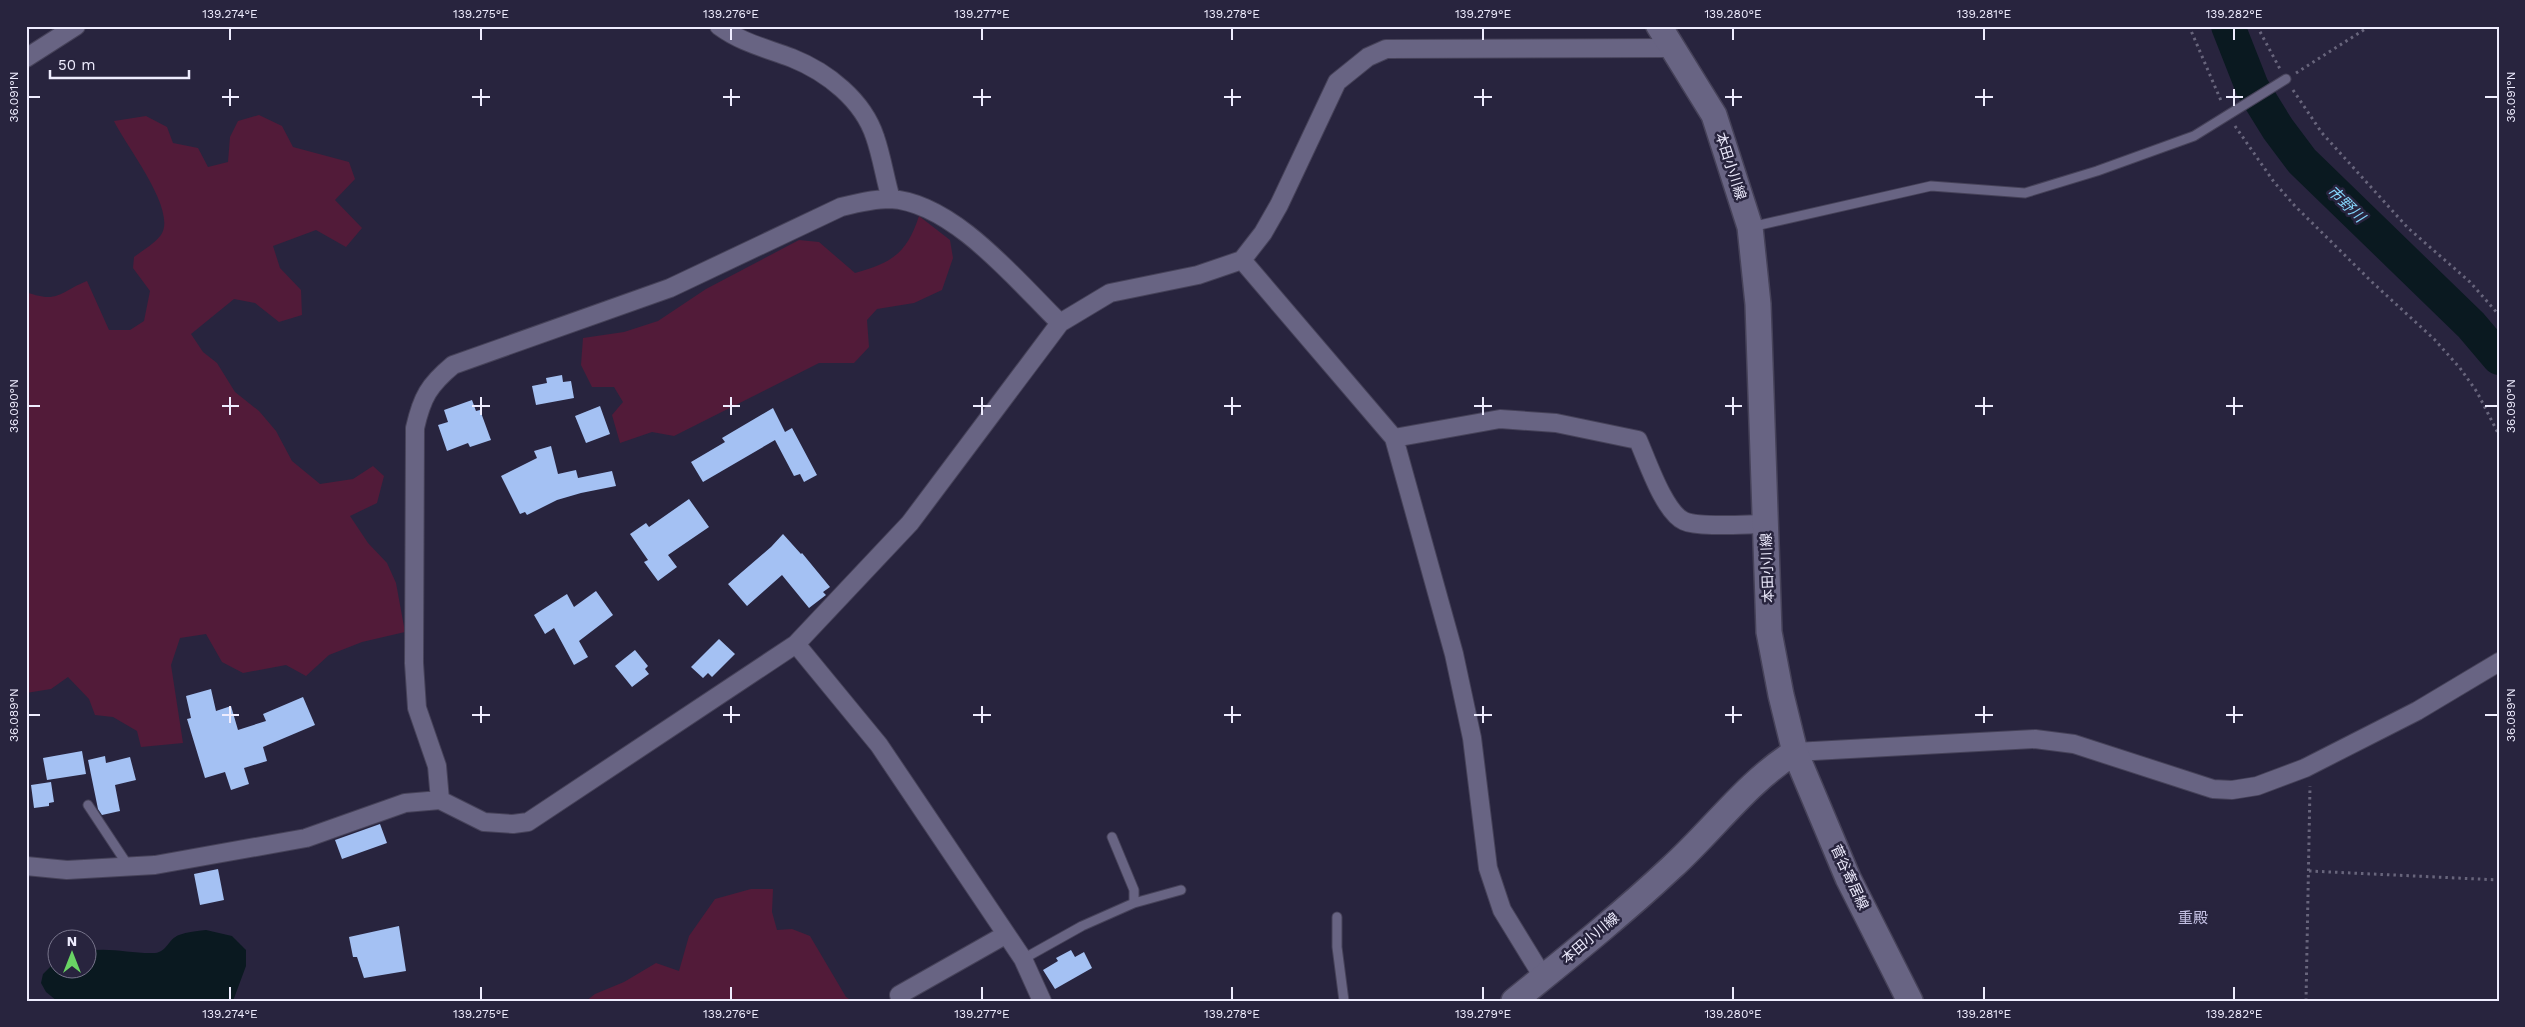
<svg xmlns="http://www.w3.org/2000/svg" width="2525" height="1027" font-family="'Work Sans','Noto Sans JP',sans-serif">
<style>
.green{fill:#521b39}
.water{fill:#0a1920}
.lines{fill:none;stroke-linecap:round;stroke-linejoin:round}
.river{stroke:#0a1920;stroke-width:34}
.building{fill:#a4c1f3}
.service-casing{stroke:#464259;stroke-width:11}
.minor-casing{stroke:#464259;stroke-width:20}
.secondary-casing{stroke:#464259;stroke-width:28}
.path{stroke:#68657c;stroke-width:3;stroke-dasharray:2.5 4;stroke-linecap:butt}
.service{stroke:#686483;stroke-width:9}
.minor{stroke:#686483;stroke-width:18}
.secondary{stroke:#686483;stroke-width:25}
.ticks{fill:none;stroke:#eeecfe;stroke-width:2}
.labels{text-anchor:middle;dominant-baseline:central;stroke-width:5;stroke-linejoin:round;paint-order:stroke}
.street-label{font-size:14px;fill:#eeecfe;stroke:#28243e}
.water-label{font-size:15px;font-style:italic;fill:#84d3fa;stroke:#28243e}
.neighbourhood-label{font-size:15px;fill:#c4c0e3;stroke:#28243e}
.neatline{fill:none;stroke:#eeecfe;stroke-width:2}
.ticks-label{font-size:12px;text-anchor:middle;fill:#eeecfe}
</style>
<rect width="100%" height="100%" fill="#28243e"/>
<path class="green" d="M259 115 282 126 293 147 349 162 355 179 335 200 362 228 346 247 316 230 273 246 280 268 301 290 302 315 279 322 255 303 234 299 191 334 203 352 217 363 235 392 259 411 276 431 292 461 320 484 353 479 373 466 384 476 377 503 350 516 368 543 387 563 396 583 405 632 362 642 329 655 306 676 286 665 243 673 222 662 206 634 180 638 171 665 183 743 141 747 137 731 113 717 95 715 89 699 68 677 51 689 26 693V292C59 304 59 292 87 281L109 330H130L144 321 150 291 133 268 134 257C142 251 155 243 161 235 178 210 125 145 114 121L146 116 167 127 173 143 198 148 208 167 228 162 230 137 238 121Z
M919 216 950 240 953 258 942 290 914 303 877 309 867 320 869 347 854 363H819L674 436 652 432 620 443 612 415 623 402 614 387H592L581 365 583 338 624 332 658 321 706 289 799 240 819 242 855 273C892 263 907 253 919 216Z
M751 889H773L772 912 777 930 792 929 810 936 846 997 852 1001H586L595 994 624 982 656 963 679 971 689 936 715 899Z"/>
<path class="water" d="M206 930 232 936 246 950V966L233 1001H57L46 992 41 983 43 974 57 960 58 970H88V951C110 947 132 954 155 953 167 952 168 939 179 935 187 932 197 931 206 930Z"/>
<g class="lines">
<path class="river" d="M2228 26 2252 87 2278 129 2302 161 2471 325 2499 358"/>
</g>
<path class="building" d="M562 375 563 382 571 381 574 398 536 405 532 386 547 383 546 378Z
M472 400 476 411 480 410 491 440 470 447 468 443 447 451 438 425 448 422 444 410Z
M600 406 610 434 586 443 575 416Z
M773 408 785 432 792 428 817 475 804 482 800 474 794 476 775 440 703 482 691 462 725 442 722 438Z
M551 446 558 474 576 470 578 478 612 471 616 486 581 493 557 500 527 515 525 512 520 514 501 476 537 458 534 451Z
M689 499 709 527 668 555 677 567 658 581 644 562 648 560 630 534 646 523 649 527Z
M783 534 801 554 802 553 830 587 823 592 826 595 809 608 782 575 747 606 728 584 771 547Z
M596 591 613 615 579 641 588 657 574 665 554 628 545 634 534 615 567 594 574 607Z
M719 639 735 654 712 677 708 673 703 678 691 667Z
M635 650 648 666 645 669 649 674 632 687 615 666Z
M211 689 216 711 231 706 238 730 266 721 263 714 303 697 315 725 263 747 267 761 244 768 249 784 231 790 225 772 205 778 187 719 191 718 186 696Z
M82 751 86 774 47 780 43 758Z
M105 756 106 763 130 757 136 780 115 785 120 811 102 815 98 809 88 760Z
M51 782 54 802 49 803V806L34 808 31 785Z
M380 824 387 843 342 859 335 840Z
M218 869 224 900 200 905 194 874Z
M399 926 406 971 364 978 357 957H353L349 937Z
M1071 950 1075 957 1084 952 1092 968 1055 989 1043 970 1058 961 1056 958Z"/>
<g class="lines">
<g class="service-casing">
<path id="service" d="M1751 227 1931 186 2025 193 2097 171 2194 136 2286 79
M88 805 129 867
M1134 903 1181 890
M1337 917V947L1344 1001
M1023 959 1082 926 1134 903V890L1112 837"/>
</g>
<g class="minor-casing">
<path id="minor" d="M719 26C742 43 766 48 792 58 827 72 863 100 875 137 882 157 885 179 891 199
M26 58 76 26
M1242 260 1394 438 1454 654 1472 738 1488 868 1502 910 1543 977
M1394 438 1500 419 1556 423 1638 440C1647 460 1664 512 1684 521 1699 528 1747 524 1766 524
M796 644 879 745 1023 959 1042 1001
M1795 752 2035 739 2074 744 2213 789 2232 790 2257 786 2305 768 2417 711 2499 662
M440 800 437 766 417 708 414 663 415 428C422 397 429 385 453 365L670 288 841 207C857 203 873 199 890 199 953 202 1017 281 1060 323
M26 866 67 870 155 865 306 838 405 803 440 800 484 822 513 824 528 822 796 644 910 523 1060 323 1110 293 1198 275 1242 260 1263 233 1279 205 1337 82 1368 57 1386 49 1674 48
M901 1001 899 995 1005 935"/>
</g>
<g class="secondary-casing">
<path id="secondary" d="M1659 26 1714 115 1750 227 1758 304 1769 632 1781 695 1795 752 1848 878 1910 1001
M1514 1001C1567 958 1621 915 1671 868 1713 830 1747 782 1795 752"/>
</g>
<path class="path" d="M2189 26 2222 103
M2257 26 2280 69
M2296 73 2370 26
M2293 90 2322 133 2408 228 2470 282 2499 315
M2235 126 2274 182 2295 206 2373 283 2434 339 2460 368 2477 392 2499 435
M2309 871 2499 880
M2306 1001 2310 786"/>
<use href="#service" class="service"/>
<use href="#minor" class="minor"/>
<use href="#secondary" class="secondary"/>
</g>
<path class="ticks" d="M230 28V40M481 28V40M731 28V40M982 28V40M1232 28V40M1483 28V40M1733 28V40M1984 28V40M2234 28V40M230 89V106M481 89V106M731 89V106M982 89V106M1232 89V106M1483 89V106M1733 89V106M1984 89V106M2234 89V106M28 97H40M222 97H239M472 97H490M723 97H740M973 97H991M1224 97H1241M1474 97H1492M1725 97H1742M1975 97H1993M2226 97H2243M2485 97H2498M230 397V415M481 397V415M731 397V415M982 397V415M1232 397V415M1483 397V415M1733 397V415M1984 397V415M2234 397V415M28 406H40M222 406H239M472 406H490M723 406H740M973 406H991M1224 406H1241M1474 406H1492M1725 406H1742M1975 406H1993M2226 406H2243M2485 406H2498M230 706V723M481 706V723M731 706V723M982 706V723M1232 706V723M1483 706V723M1733 706V723M1984 706V723M2234 706V723M28 715H40M222 715H239M472 715H490M723 715H740M973 715H991M1224 715H1241M1474 715H1492M1725 715H1742M1975 715H1993M2226 715H2243M2485 715H2498M230 987V1000M481 987V1000M731 987V1000M982 987V1000M1232 987V1000M1483 987V1000M1733 987V1000M1984 987V1000M2234 987V1000"/>
<g class="labels">
<g class="street-label">
<text transform="translate(1731 166) rotate(72)">本田小川線</text>
<text transform="translate(1767 568) rotate(-92)">本田小川線</text>
<text transform="translate(1850 877) rotate(65)">菅谷寄居線</text>
<text transform="translate(1590 938) rotate(-40)">本田小川線</text>
</g>
<g class="water-label">
<text transform="translate(2346 204) rotate(44)">市野川</text>
</g>
<g class="neighbourhood-label">
<text x="2193" y="918">重殿</text>
</g>
</g>
<rect width="2525" height="1027" fill="none" stroke="#28243e" stroke-width="55"/>
<g transform="translate(72 954)"><circle r="24" fill="#28243e" stroke="#77748b"/>
<path d="M0-4L9 19L0 12L-9 19Z" fill="#69d464"/>
<text y="-8" font-size="14" font-weight="bold" text-anchor="middle" fill="#eeecfe">N</text>
</g>
<path d="M50 70v8h139v-8" fill="none" stroke="#eeecfe" stroke-width="2.5"/>
<text x="58" y="70" font-size="15" fill="#eeecfe" stroke="#28243e" stroke-width="4" paint-order="stroke">50 m</text>
<rect x="28" y="28" width="2470" height="972" class="neatline"/>
<g class="ticks-label">
<text x="230" y="18">139.274°E</text>
<text x="481" y="18">139.275°E</text>
<text x="731" y="18">139.276°E</text>
<text x="982" y="18">139.277°E</text>
<text x="1232" y="18">139.278°E</text>
<text x="1483" y="18">139.279°E</text>
<text x="1733" y="18">139.280°E</text>
<text x="1984" y="18">139.281°E</text>
<text x="2234" y="18">139.282°E</text>
<text transform="translate(14 97) rotate(-90)" y="4">36.091°N</text>
<text transform="translate(2511 97) rotate(-90)" y="4">36.091°N</text>
<text transform="translate(14 406) rotate(-90)" y="4">36.090°N</text>
<text transform="translate(2511 406) rotate(-90)" y="4">36.090°N</text>
<text transform="translate(14 715) rotate(-90)" y="4">36.089°N</text>
<text transform="translate(2511 715) rotate(-90)" y="4">36.089°N</text>
<text x="230" y="1018">139.274°E</text>
<text x="481" y="1018">139.275°E</text>
<text x="731" y="1018">139.276°E</text>
<text x="982" y="1018">139.277°E</text>
<text x="1232" y="1018">139.278°E</text>
<text x="1483" y="1018">139.279°E</text>
<text x="1733" y="1018">139.280°E</text>
<text x="1984" y="1018">139.281°E</text>
<text x="2234" y="1018">139.282°E</text>
</g>
</svg>
